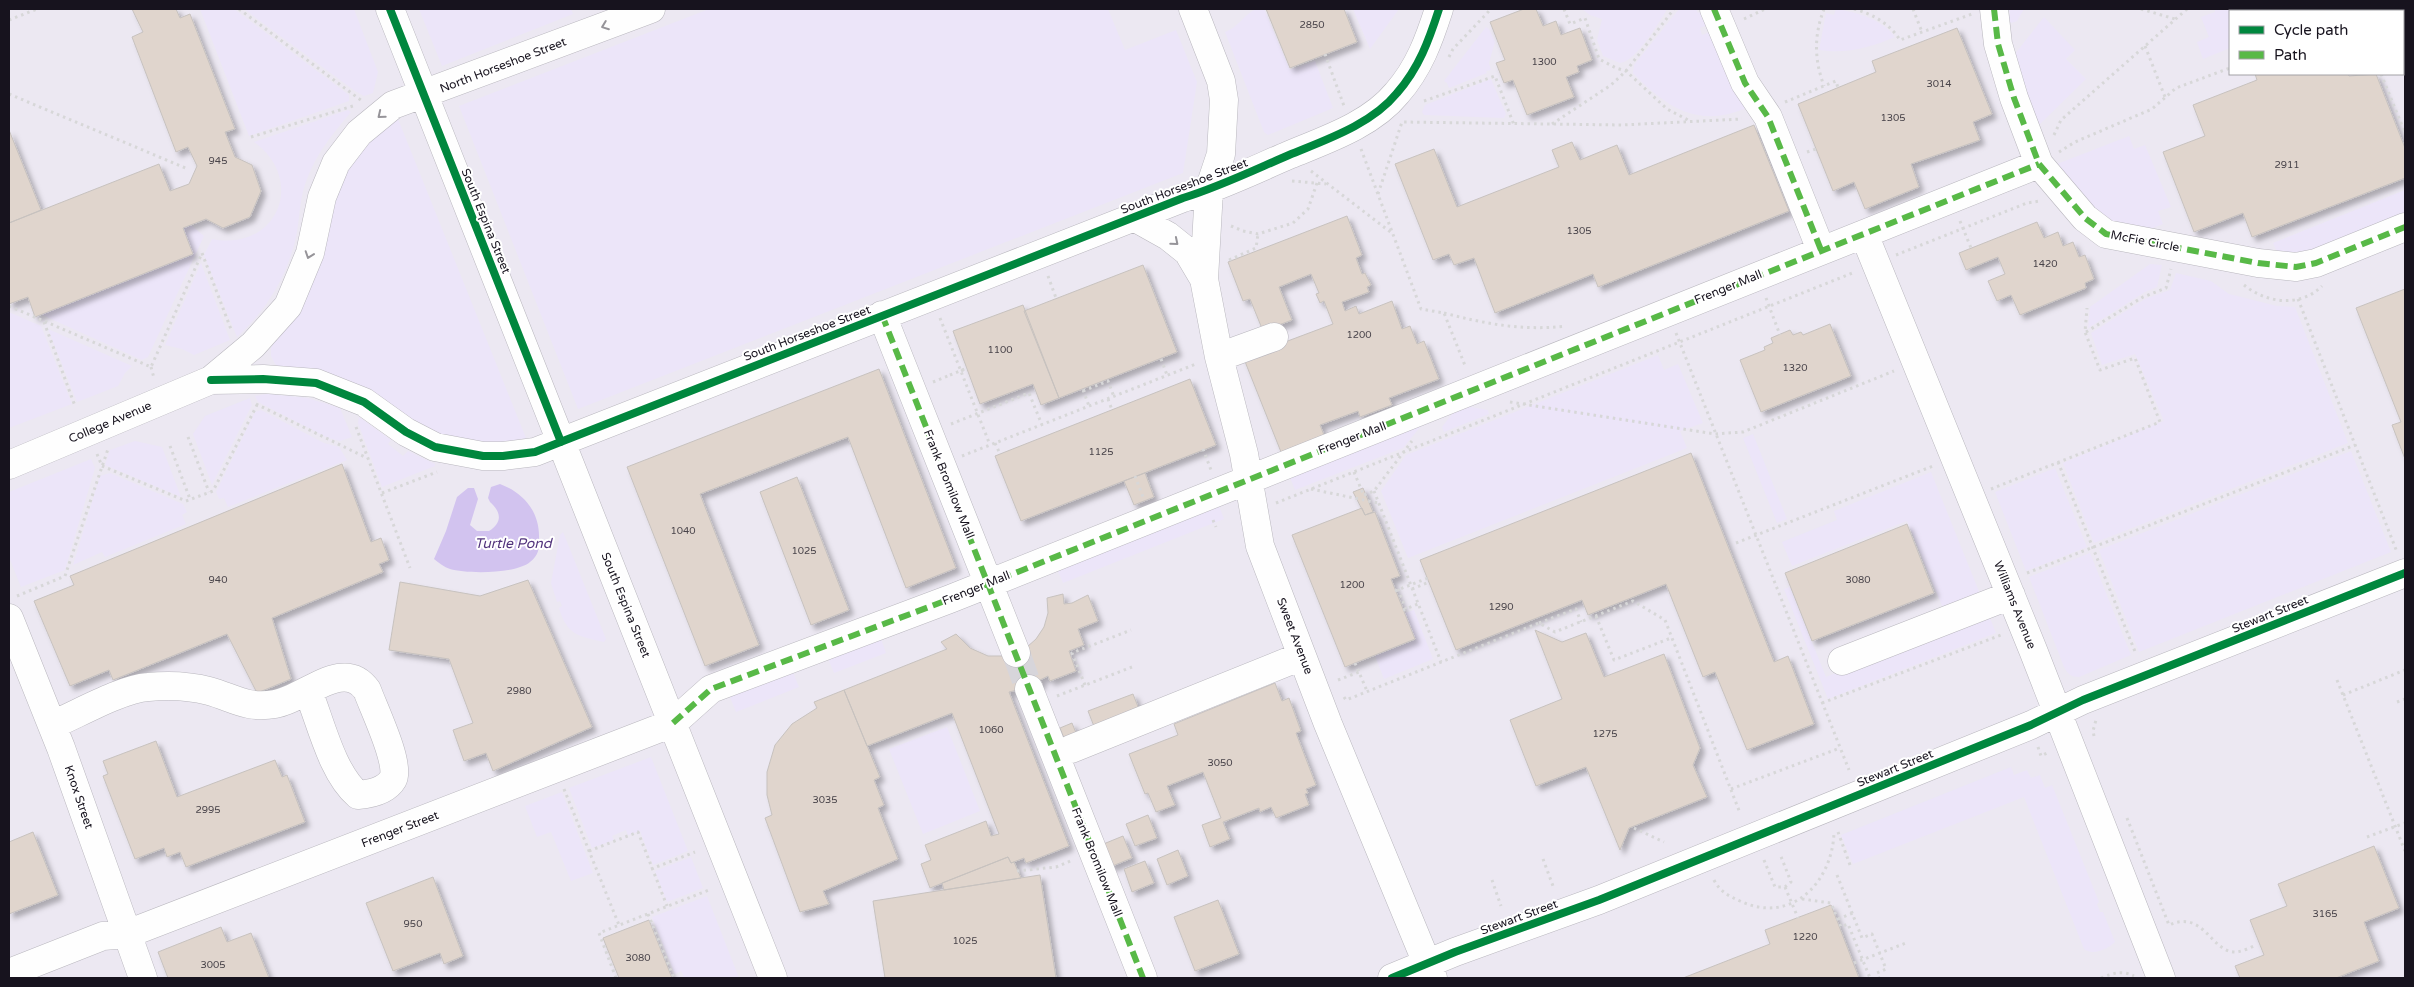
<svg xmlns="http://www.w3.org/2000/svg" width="2414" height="987" font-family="'Varela Round',sans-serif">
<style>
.built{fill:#ece8f2;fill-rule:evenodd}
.green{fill:#ece5f9}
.water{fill:#d2c3ef}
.building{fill:#e0d5cd;stroke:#c7c2bf;filter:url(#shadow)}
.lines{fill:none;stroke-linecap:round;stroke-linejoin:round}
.minor-tunnel{stroke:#d7d5da;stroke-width:28;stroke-dasharray:28 14;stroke-linecap:butt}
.minor-casing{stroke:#b9b7be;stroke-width:29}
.path{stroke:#d7d7d8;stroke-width:3;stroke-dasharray:2.5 4;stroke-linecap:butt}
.minor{stroke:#fefefe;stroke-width:28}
.path-bridge{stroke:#d7d7d8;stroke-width:3;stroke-dasharray:2.5 4;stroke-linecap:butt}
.quiet{stroke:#58b947;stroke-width:6;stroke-dasharray:12 6;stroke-linecap:butt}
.cycleway-casing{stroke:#fff;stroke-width:11}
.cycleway{stroke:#00873e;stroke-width:8}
.oneway{stroke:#969499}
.labels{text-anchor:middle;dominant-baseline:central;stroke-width:4;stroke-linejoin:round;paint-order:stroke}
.number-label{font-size:10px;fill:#49444a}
.street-label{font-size:12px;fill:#17131e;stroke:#fff}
.water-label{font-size:14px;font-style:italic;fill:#52347c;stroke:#fff}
</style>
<defs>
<filter id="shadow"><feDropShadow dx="4.5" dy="4.5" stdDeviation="2.5" flood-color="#0004"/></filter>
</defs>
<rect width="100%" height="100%" fill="#f9f7fb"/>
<path class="built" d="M9 9H2405V978H9ZM2230 11H2403V74H2230Z"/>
<path class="green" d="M200 9H234L349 95V101L249 136Z
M244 9H354L378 72 373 93 364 96 355 91Z
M419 9H571L573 14 442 66Z
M709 9H1108L1125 50 1176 30 1197 82 1183 173 578 409 459 106Z
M1256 9H1264L1290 70 1315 61 1333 108 1268 135 1264 132 1225 32C1239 27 1243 15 1256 9Z
M1353 9H1399L1370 49Z
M1582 9H1667C1660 22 1635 62 1620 63L1603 56 1597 40 1602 19 1590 15Z
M1679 9H1696L1698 13 1702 12 1707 25 1700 28 1702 35 1710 32 1746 108C1698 129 1666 107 1633 73L1634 65Z
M1836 9C1856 12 1882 19 1895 37 1869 48 1847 54 1819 50L1826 13 1834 15Z
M2009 9H2024L2017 21 2011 23 2006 16H2010Z
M2215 9H2330L2331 11H2230V48L2203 59 2197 42 2209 37 2201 17 2215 12Z
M2044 17 2075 50 2066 59 2086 79 2037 127 2011 59Z
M1486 27 1489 29 1495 42 1489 63 1491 70 1486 71 1487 73 1449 88 1447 83 1444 81Z
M1491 79 1506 114 1504 118 1424 115 1422 112 1425 105Z
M348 110 351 112C332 135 318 151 307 179 300 196 300 214 297 232 289 273 268 309 237 337L204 255 212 239C277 252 307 180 254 142Z
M398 119 526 438 486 445 433 434 358 385 323 374 283 369 275 364 271 356V348L277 337 332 190 375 133Z
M2129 136 2134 149 2145 145 2171 207 2158 211 2163 224 2145 231 2108 224 2057 164Z
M2405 190V214L2303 256 2282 254 2276 250 2273 243Z
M191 225 204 236 148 357 142 360 40 314 192 255 183 228Z
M201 263 230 340 194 355 182 349 165 345Z
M2150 264 2162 265 2157 287 2145 292 2088 328 2090 307Z
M2176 273 2211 281 2229 294 2277 306 2295 307 2348 443 2094 543 2063 463 2164 421 2135 354 2102 365 2091 333 2145 299 2170 290Z
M9 312 41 326 72 404 9 428Z
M48 329 132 366 125 373 118 386 77 402Z
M1658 355 1664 370 1678 364 1703 423 1680 431 1687 448 1408 558 1381 491 1406 455Z
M267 394 307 398 340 408 352 437 340 441 328 438 258 402 255 396Z
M250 398 252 405 212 485 193 434 205 416Z
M1459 405 1488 410 1489 414 1444 432 1442 427Z
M261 410 324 443 339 447 347 460 228 507 224 498 219 499 216 492 255 412Z
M359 417 391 440 388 444 403 456 408 451 435 464V466L382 487 358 423Z
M1425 421 1403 448 1295 490 1289 475Z
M1753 434 1787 519 1777 523 1743 438Z
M135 441 162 447 181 497 105 465 110 450Z
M2351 451 2391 552 2139 652 2099 550Z
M91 459 95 468 65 570 21 587 9 557V492Z
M2055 468 2087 547 2026 571 1995 492Z
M1931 472 1982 599 1945 613 1907 521 1792 566 1782 542 1837 520 1834 511Z
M110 473 183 504 187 512 182 515 186 524 105 557 102 552 73 565 100 476Z
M1217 501 1224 519 1063 583 1057 569Z
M563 532 606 639 604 642C578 636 567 635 559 608L562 606 560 601 557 602 551 583 560 535Z
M2090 553 2131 655 2079 677C2071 677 2068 674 2064 667L2029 577Z
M1790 587 1826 677 1948 629 1987 611 1996 633 1828 699 1784 589Z
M1414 610 1433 659 1384 679 1375 656 1416 640 1405 613Z
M880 636 886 653 834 673 827 656Z
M792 670 799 687 736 712 729 695Z
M947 727 980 811 923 834 889 749Z
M651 757 688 851 653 865 640 831 628 835 626 830 612 836 614 840 592 848 569 788Z
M2011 767 2014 775 2027 770 2031 778 2040 775 2045 788 2052 785 2099 902 2097 904 2100 912H2103L2115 942C2108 949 2093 956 2084 949L2024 797 1853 864 1841 835Z
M562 792 593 873 571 881 551 832 537 837 525 806Z
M691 857 703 888 667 902 655 871Z
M707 896 739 978H679L684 976 681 971 675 974 652 917Z"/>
<path class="water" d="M500 484C524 493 540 512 539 539 539 549 539 555 530 562 516 574 467 574 450 569 444 567 439 563 434 559L446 531 457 497 468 488H474L478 499 470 525 477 531H489C503 522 501 512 490 502L488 498 491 487Z"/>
<path class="building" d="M132 9H176L180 18 190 14 235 129 225 132 235 157 252 165 261 191 250 217 223 228 206 219 183 228 193 254 35 317 28 297 9 304V223L159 164 170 191 189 184 197 166 188 147 176 152 132 37 143 32Z
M1266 9H1344L1357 42 1290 68Z
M1524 9H1536L1543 26 1556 21 1561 35 1580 28 1592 60 1577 66 1579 72 1566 77 1574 97 1527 115 1513 80 1504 83 1496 63 1505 60 1490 22Z
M1957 28 1992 114 1973 122 1980 140 1911 164 1919 187 1865 209 1854 182 1833 191 1798 104 1876 72 1872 61Z
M2255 74H2348L2349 76 2376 74 2405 148V178L2252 237 2243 213 2194 232 2163 152 2205 136 2193 105 2257 80Z
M1754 125 1789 211 1598 287 1593 274 1495 313 1474 258 1454 265 1449 254 1433 260 1395 164 1434 149 1457 207 1559 167 1552 150 1572 142 1580 160 1617 145 1629 175Z
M9 130 41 210 9 223Z
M1347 216 1362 255 1356 258 1362 274 1365 273 1371 285 1367 287 1369 292 1342 302 1345 311 1356 306 1359 314 1392 301 1402 329 1410 326 1417 344 1424 341 1439 379 1389 398 1392 405 1360 417 1358 411 1320 425 1324 435 1281 452 1242 354 1285 342 1333 324 1324 301 1320 303 1316 294 1319 293 1311 274 1279 287 1292 320 1263 331 1250 299 1243 301 1228 262Z
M2037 222 2044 238 2058 232 2063 246 2073 242 2079 257 2085 255 2094 279 2085 283 2086 288 2020 315 2011 295 1997 301 1988 281 2005 274 1998 257 1966 270 1959 253Z
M1143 265 1177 352 1059 398 1024 311Z
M2405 289V459L2392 425 2401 422 2356 308Z
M1023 305 1059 398 1041 405 1033 384 980 404 953 331Z
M1830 324 1851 376 1761 412 1740 360 1765 350 1764 347 1773 343 1771 338 1790 330 1793 335 1801 332 1803 335Z
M879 369 956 568 906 588 848 437 700 494 759 645 705 666 627 467Z
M1190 379 1216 445 1021 521 995 456Z
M1691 453 1774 662 1788 656 1814 724 1747 750 1715 672 1703 677 1666 584 1588 615 1582 600 1456 650 1420 560Z
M342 464 371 542 381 538 389 560 379 564 383 572 272 618 291 679 257 693 227 634 113 680 109 670 70 686 34 601 74 585 70 576Z
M1145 473 1154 497 1134 505 1124 481Z
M797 477 849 610 811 625 760 492Z
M1363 488 1373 512 1365 515 1353 492Z
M1362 508 1365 515 1375 512 1400 576 1391 579 1415 639 1345 667 1292 535Z
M1907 524 1934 593 1812 641 1785 573Z
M528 580 592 727 493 771 486 753 464 761 453 730 473 723 449 659 389 650 400 582 480 596Z
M1063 594 1064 604 1072 603 1088 595 1098 621 1078 629 1084 645 1069 651 1076 671 1050 681 1048 676 1040 680 1042 684 1009 692 1069 846 1026 863 1024 858 1011 863 1008 857 930 888 921 864 931 860 925 845 986 821 991 836 999 834 952 713 867 746 844 690 947 649 941 642 956 634 970 648 988 656H1008L1027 647 1036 639 1044 627 1048 613 1047 598Z
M1535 630 1562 642 1586 633 1604 677 1664 654 1700 748 1693 765 1707 797 1629 828 1620 850 1586 767 1536 786 1510 720 1562 699Z
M1275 683 1282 701 1289 698 1301 731 1296 733 1316 785 1306 789 1308 793 1305 794 1309 805 1276 818 1271 807 1260 812 1259 808 1223 822 1230 839 1210 847 1202 825 1221 818 1203 772 1167 786 1175 805 1156 812 1148 793 1145 794 1129 754 1178 735 1174 724Z
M844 690 880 777 874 780 884 805 878 808 898 859 823 891 829 904 800 912 765 818 772 815 767 795V772L775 745 792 724 817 708 814 702Z
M1133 694 1142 717 1097 734 1088 711Z
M1072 723 1080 743 1068 748 1060 728Z
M156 741 177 797 275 760 282 777 287 775 305 822 186 867 180 852 167 857 164 848 135 859 103 776 108 774 103 761Z
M1148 815 1157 838 1135 846 1126 824Z
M33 832 58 895 9 914V842Z
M1123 836 1132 858 1110 867 1101 845Z
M2374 846 2399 908 2364 922 2379 961 2336 978H2240L2235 966 2264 955 2250 920 2287 906 2278 884Z
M1178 850 1188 876 1167 885 1157 859Z
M1008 857 1011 863 1014 862 1021 878 944 890 942 883Z
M1145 861 1154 883 1132 892 1124 869Z
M1040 875 1056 978H885L873 901Z
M433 877 463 956 444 964 440 953 393 971 366 903Z
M1218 900 1239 954 1195 971 1174 917Z
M1831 905 1859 978H1683L1770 944 1765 930Z
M649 920 672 978H619L603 938Z
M221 927 227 942 251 933 269 978H168L158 952Z"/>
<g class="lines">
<path class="minor-tunnel" d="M1016 653 1029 689"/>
<g class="minor-casing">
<path id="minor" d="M390 9 773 978
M1193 9 1221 81 1224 100 1221 154 1209 190 1204 279 1219 357 1244 454 1260 546 1328 724 1433 978
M1714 9 1745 83 1768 117 1821 250
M1994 9 1998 44 2014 98 2039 164 2085 218 2106 234 2258 263 2296 267 2316 263 2405 227
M1134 217 1168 236 1188 252 1204 279
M1864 234 2033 650 2161 978
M882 315 1016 653
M1219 357 1274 337
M211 380 263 379 316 383 364 402 406 432 435 447 483 456H503L535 452 1183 198C1219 187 1254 170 1289 155 1325 140 1371 125 1397 93 1419 68 1429 40 1439 9
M9 465 211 380 253 345 288 306 310 253 322 197 336 163 359 133 393 105 651 9
M9 618 61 748 143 978
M1842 661 2011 595
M1029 689 1143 978
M52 725C78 714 121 689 148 687 168 685 190 686 209 691 234 698 247 709 275 704 305 699 343 657 367 690 373 707 401 765 393 779 386 791 370 794 358 795 332 773 321 723 308 691
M1071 749 1302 656
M9 973 103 936 127 934 673 723 711 689 950 599 2039 164
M1392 978 1455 952 1599 900 2031 725 2083 700 2405 573"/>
</g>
<path class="path" d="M239 9 362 101
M1564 9 1570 24 1585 18 1599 59 1616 68 1626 71 1667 109 1690 121
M1824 9C1814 35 1814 59 1824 86
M1854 9C1873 14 1890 24 1900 40L1972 14
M1913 9 1922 32
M2141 9 2175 19
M2355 9 2356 11
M1744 19 1765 9
M9 20 37 9
M2145 46 2165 97
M1325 54 1344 106
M1449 57 1453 49 1491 9
M2381 74 2405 133
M9 94 188 169
M1424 101 1495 76 1514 125
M1785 102 1836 81 1838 88
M1552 124 1611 85 1626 71 1674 9
M2054 135 2061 120 2187 9
M251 137 353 106
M1361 149 1421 309 1444 313 1466 368
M1807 152 1816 149
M2059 152 2075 142 2152 109 2176 88 2230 68
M1311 171 1393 234
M1292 181 1326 184
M1378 194 1402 122 1622 125 1742 119
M1960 221 1971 248
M1231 226 1243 231 1258 234 1293 223 1308 209 1317 183
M1896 255 2027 203 2040 201
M1229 260 1256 248 1258 234
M1048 276 1056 298
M2244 285C2266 303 2300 308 2322 286
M1766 298 1780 335
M2298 299 2397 552
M9 306 151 367 202 253 232 332
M1444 313C1486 324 1523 331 1566 326
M940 318 990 445
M44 322 75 406
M2086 332 2143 297 2166 288 2171 269
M1676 333 1849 770
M1161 359 1167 375
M151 367 154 378
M961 371 967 368
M933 382 950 375
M1083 390 1089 406
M1083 391 1108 381 1114 397
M1108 399 1112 410
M1510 402 1715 434 1743 432 1894 371
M256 404 367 458
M951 424 1029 393 1042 425
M356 427 410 568
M188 437 209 492
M995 443 1000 454
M170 446 190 499
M1203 449 1211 470
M97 454 102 466 186 501 213 491 257 405
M962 456 1196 364
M2058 462 2136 654
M1354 472 1364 496
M1135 476 1143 497
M1311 489 1378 503
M1991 489 2160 422 2135 358 2100 370 2085 332 2087 308
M1374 491 1441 662
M382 493 437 472
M1364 495 1374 491 1412 441
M1276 503 1855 272
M1213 520 1216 527
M1736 543 1933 466
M2027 573 2355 445
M1398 589 1406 609
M1412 589 1429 582
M17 596 65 576 108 449
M1403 610 1418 604
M1596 616 1614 660 1671 638
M1539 623 1576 609 1581 622
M1355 663 1367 691
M1338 680 1359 672
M2337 680 2405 851
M1085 685 1072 653 1131 630
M2343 695 2405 670
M1057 696 1132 667
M1344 697 1346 700 1539 623 1555 632 1633 601 1665 620 1740 813
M2397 702 2405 699
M1822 703 2001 635
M2094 736 2093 731 2096 720
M2038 747 2041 756 2049 752
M564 789 619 925
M1731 789 1840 748
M2127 818 2169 925C2205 909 2211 954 2237 952 2243 951 2250 948 2256 945
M1634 828 1664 842
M1838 832 1850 865
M2367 837 2405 823
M589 851 638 832 667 906
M1543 859 1553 886
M1764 860 1775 887H1785L1791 882 1780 854
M651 869 695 852
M1017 871 1056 867 1073 860
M1837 875 1862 938 1872 934 1886 969 1877 973 1879 978
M1492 880 1501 906
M1714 880C1720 892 1729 896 1740 901 1791 925 1832 883 1834 833
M1785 887 1798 918
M1802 899 1831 903 1841 927 1848 924 1870 978
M648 914 674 978
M1838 919 1853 913
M1854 963 1906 943
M616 978 599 933 709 890
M2101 978C2114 973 2121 970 2134 976"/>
<use href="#minor" class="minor"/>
<path class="path-bridge" d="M950 375 967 368
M1395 591 1428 578"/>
<path class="quiet" d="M1714 9 1745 83 1768 117 1821 250
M1994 9 1998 44 2014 98 2039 164 2085 218 2106 234 2258 263 2296 267 2316 263 2405 227
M882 315 1143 978
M673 723 711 689 950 599 2039 164"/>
<g class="cycleway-casing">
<path id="cycleway" d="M390 9 561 442
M211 380 263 379 316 383 364 402 406 432 435 447 483 456H503L535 452 1183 198C1219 187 1254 170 1289 155 1325 140 1371 125 1397 93 1419 68 1429 40 1439 9
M1392 978 1455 952 1599 900 2031 725 2083 700 2405 573"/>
</g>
<use href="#cycleway" class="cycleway"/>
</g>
<defs><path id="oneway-chevron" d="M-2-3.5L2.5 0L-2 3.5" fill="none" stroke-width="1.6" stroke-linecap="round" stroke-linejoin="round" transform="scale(1.25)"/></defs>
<g class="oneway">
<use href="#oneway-chevron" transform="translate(605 26) rotate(159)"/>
<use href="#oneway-chevron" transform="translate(381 115) rotate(141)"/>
<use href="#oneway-chevron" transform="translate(1175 242) rotate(40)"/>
<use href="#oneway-chevron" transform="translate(309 255) rotate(109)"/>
</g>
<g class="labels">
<g class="number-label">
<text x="1312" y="25">2850</text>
<text x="1544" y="62">1300</text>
<text x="1939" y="84">3014</text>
<text x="1893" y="118">1305</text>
<text x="218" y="161">945</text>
<text x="2287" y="165">2911</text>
<text x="1579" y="231">1305</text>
<text x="2045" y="264">1420</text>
<text x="1359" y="335">1200</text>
<text x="1000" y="350">1100</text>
<text x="1795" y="368">1320</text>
<text x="1101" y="452">1125</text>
<text x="683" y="531">1040</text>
<text x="804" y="551">1025</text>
<text x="218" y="580">940</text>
<text x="1858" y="580">3080</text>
<text x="1352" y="585">1200</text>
<text x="1501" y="607">1290</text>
<text x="519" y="691">2980</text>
<text x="991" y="730">1060</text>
<text x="1605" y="734">1275</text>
<text x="1220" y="763">3050</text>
<text x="825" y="800">3035</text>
<text x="208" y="810">2995</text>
<text x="2325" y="914">3165</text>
<text x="413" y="924">950</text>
<text x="1805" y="937">1220</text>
<text x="965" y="941">1025</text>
<text x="638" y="958">3080</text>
<text x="213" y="965">3005</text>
</g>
<g class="street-label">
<text transform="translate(503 65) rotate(-21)">North Horseshoe Street</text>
<text transform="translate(1184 186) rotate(-21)">South Horseshoe Street</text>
<text transform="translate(486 221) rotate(68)">South Espina Street</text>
<text transform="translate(2145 241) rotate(11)">McFie Circle</text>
<text transform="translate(1728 287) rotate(-22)">Frenger Mall</text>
<text transform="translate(807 333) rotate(-21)">South Horseshoe Street</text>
<text transform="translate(110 422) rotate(-23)">College Avenue</text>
<text transform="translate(1352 438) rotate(-21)">Frenger Mall</text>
<text transform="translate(949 484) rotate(68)">Frank Bromilow Mall</text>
<text transform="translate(976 588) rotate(-22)">Frenger Mall</text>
<text transform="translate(626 605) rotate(68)">South Espina Street</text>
<text transform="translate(2015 605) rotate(68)">Williams Avenue</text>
<text transform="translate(2270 614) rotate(-22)">Stewart Street</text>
<text transform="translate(1295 636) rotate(69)">Sweet Avenue</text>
<text transform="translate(1895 768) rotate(-22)">Stewart Street</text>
<text transform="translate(79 797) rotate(71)">Knox Street</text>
<text transform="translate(400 829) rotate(-21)">Frenger Street</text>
<text transform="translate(1097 862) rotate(68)">Frank Bromilow Mall</text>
<text transform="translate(1519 917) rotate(-20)">Stewart Street</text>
</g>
<g class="water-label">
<text x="513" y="543">Turtle Pond</text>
</g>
</g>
<rect width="2414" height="987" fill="none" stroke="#17131e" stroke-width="20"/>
<rect x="2229" y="10" width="175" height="65" fill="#ffffff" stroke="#a2a1a5"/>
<rect x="2239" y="26" width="25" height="8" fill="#00873e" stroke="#a2a1a5"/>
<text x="2274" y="35" font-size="15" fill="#17131e">Cycle path</text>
<rect x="2239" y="51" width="25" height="8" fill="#58b947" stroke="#a2a1a5"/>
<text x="2274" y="60" font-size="15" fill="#17131e">Path</text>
</svg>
